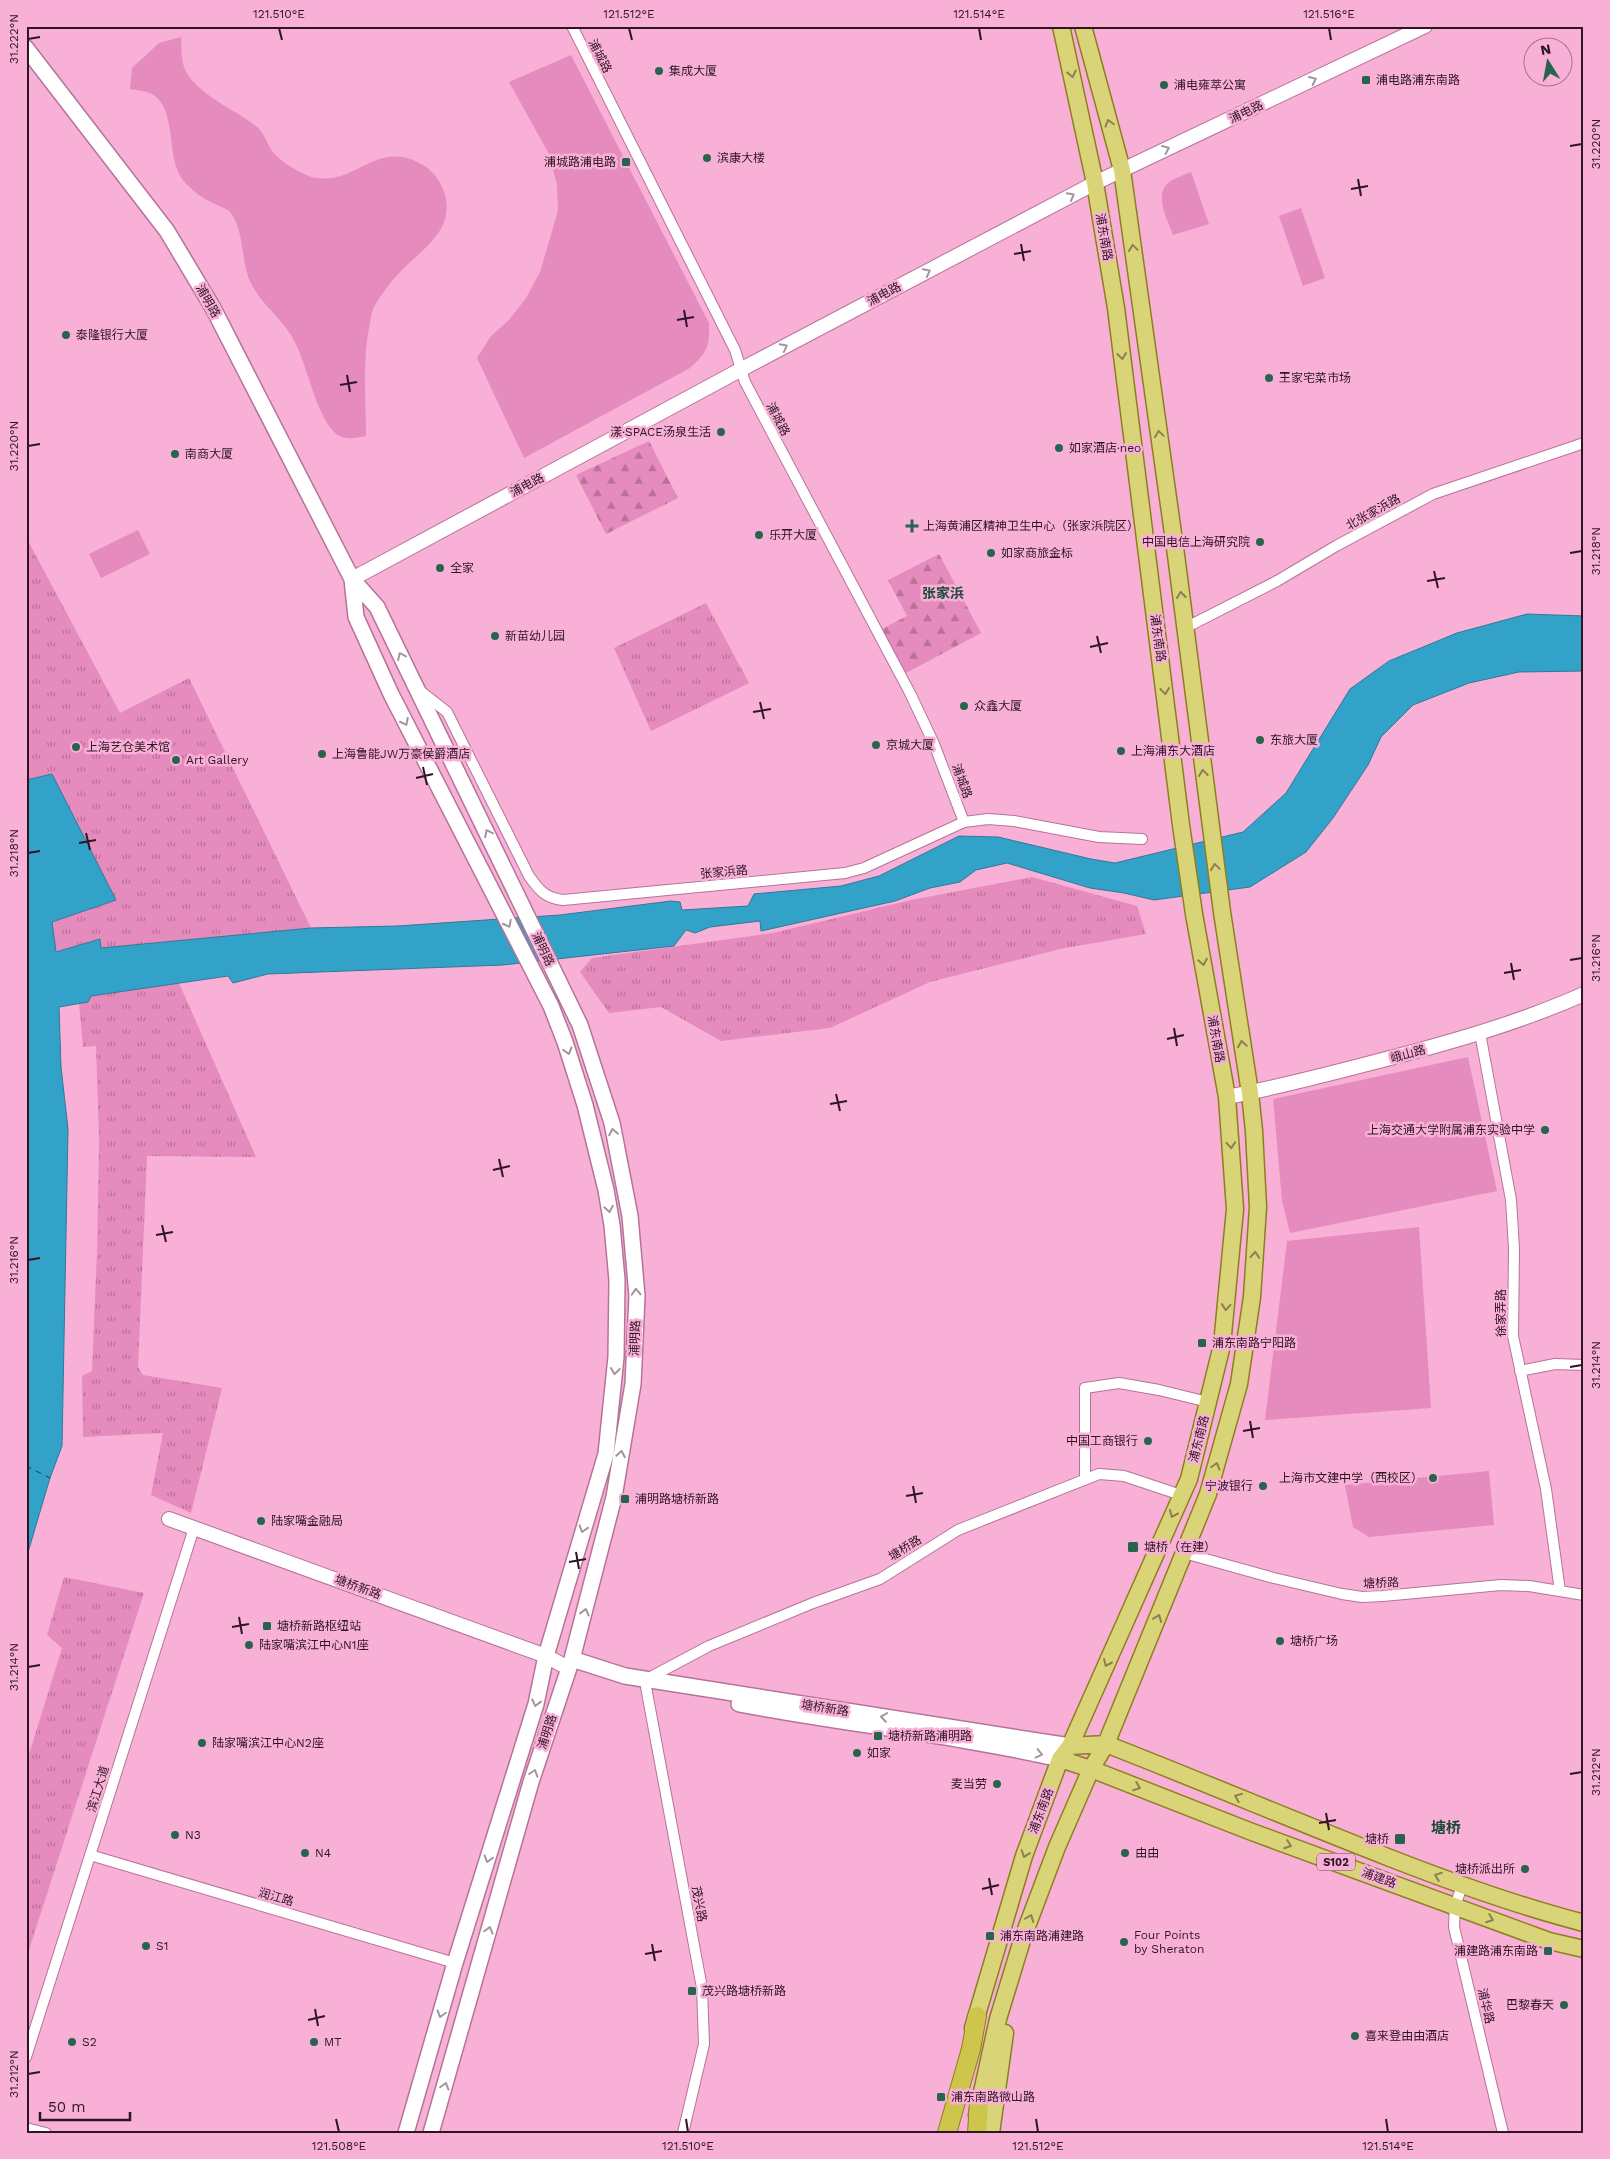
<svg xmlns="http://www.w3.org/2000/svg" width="1610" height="2159" font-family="'Work Sans','Noto Sans SC',sans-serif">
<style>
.green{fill:#e58bbd}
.forest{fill:url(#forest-firs)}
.park{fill:url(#park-tufts)}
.water{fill:#33a2c8;stroke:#327897}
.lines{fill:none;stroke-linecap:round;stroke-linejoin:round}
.ferry{stroke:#253d46;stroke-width:1;stroke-dasharray:6 5;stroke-linecap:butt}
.minor-casing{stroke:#b67399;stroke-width:12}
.tertiary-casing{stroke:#b67399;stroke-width:16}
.secondary-casing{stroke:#b67399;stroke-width:18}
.primary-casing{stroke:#8e7e21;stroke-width:19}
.trunk-casing{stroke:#8e7e21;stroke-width:20}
.minor{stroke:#fff;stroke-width:10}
.tertiary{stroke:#fff;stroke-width:14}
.secondary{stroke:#fff;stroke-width:15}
.primary{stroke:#dad479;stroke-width:16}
.trunk{stroke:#cec64c;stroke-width:18}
.oneway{stroke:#8d7e53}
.oneway2{stroke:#a1969c}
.ticks{fill:none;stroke:#2f1524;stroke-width:2}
.poi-dot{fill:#28634d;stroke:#f8b0d7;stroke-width:2}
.labels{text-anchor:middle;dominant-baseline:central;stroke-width:5;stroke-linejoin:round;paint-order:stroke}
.shield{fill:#f8b0d7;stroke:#6b445a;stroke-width:1}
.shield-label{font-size:11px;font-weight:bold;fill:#2f1524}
.street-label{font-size:12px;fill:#2f1524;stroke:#f8b0d7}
.poi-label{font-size:12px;fill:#2f1524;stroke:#f8b0d7;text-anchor:start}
.neighbourhood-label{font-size:14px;font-weight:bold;fill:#1b4a39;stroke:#f8b0d7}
.quarter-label{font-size:15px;font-weight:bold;fill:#1b4a39;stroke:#f8b0d7}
.neatline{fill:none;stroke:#2f1524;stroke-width:2}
.ticks-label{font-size:12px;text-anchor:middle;fill:#2f1524}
</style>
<defs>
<pattern id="forest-firs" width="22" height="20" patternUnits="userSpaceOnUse" patternTransform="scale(1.25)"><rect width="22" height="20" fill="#e58bbd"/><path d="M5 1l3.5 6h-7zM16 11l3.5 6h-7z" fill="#ba7099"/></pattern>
<pattern id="park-tufts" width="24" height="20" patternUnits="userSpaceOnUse" patternTransform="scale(1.25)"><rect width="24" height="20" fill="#e58bbd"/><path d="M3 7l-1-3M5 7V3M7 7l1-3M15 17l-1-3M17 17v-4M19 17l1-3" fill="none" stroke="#ba7099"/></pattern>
</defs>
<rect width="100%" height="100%" fill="#f8b0d7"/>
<path class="green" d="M181 37C182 53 180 66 191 79 209 100 235 110 256 126 263 131 267 143 272 151 279 161 305 177 317 178 358 184 377 138 423 165 434 171 442 184 445 195 454 230 424 248 403 269 393 279 382 293 375 305 372 310 371 317 370 323 362 360 366 398 366 436 355 438 343 441 334 432 313 409 308 363 291 335 279 316 259 302 250 281 241 262 244 228 230 212 226 208 218 206 213 203 202 198 191 190 183 180 165 157 178 109 152 94 146 91 136 90 130 89L132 68 159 43Z
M571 55 709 323C710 346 707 353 690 368L524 458 477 358 491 336 509 320 526 298 540 272 558 211 557 185 549 154 509 82Z
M1191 172 1209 224 1173 235C1168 220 1153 195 1169 182 1175 178 1184 175 1191 172Z
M1301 208 1325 278 1303 286 1279 216Z
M138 530 150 554 101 578 89 554Z
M1468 1057 1497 1191 1290 1233 1282 1201 1273 1099Z
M1419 1227 1431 1408 1265 1420 1287 1241Z
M1489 1471 1494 1525 1369 1537 1353 1527 1345 1485Z"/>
<path class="forest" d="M649 441 678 498 606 534 576 475Z
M939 554 981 633 906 673 882 629 907 616 888 580Z"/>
<path class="park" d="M26 537 120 713 189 678 311 928 100 948 99 939 56 952 52 922 115 900 52 774 26 780Z
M706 603 749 683 651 731 614 648Z
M1032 877 1137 906 1146 934 1060 949 930 982 830 1028 721 1041 661 1007 609 1013 580 972 592 958 773 933 911 900Z
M179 983 256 1157 147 1156 138 1367 143 1375 222 1388 191 1513 151 1495 163 1433 83 1437 82 1376 92 1371 97 1252 99 1140 96 1046 83 1047 79 1003 91 996Z
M64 1577 144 1593 26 1959V1764L62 1648 47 1635Z"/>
<path class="water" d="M1527 614 1584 616V671L1519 672 1469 683 1413 705 1381 737 1368 765 1333 818 1306 852 1250 887 1154 900 1124 893 1090 888 1007 863 976 870 960 882 930 888 895 901 761 931 760 921 710 927 695 933 686 930 674 946 503 965 268 974 233 983 228 976 91 996 88 1002 59 1007 61 1067 68 1129 62 1446 50 1478 26 1559V780L52 774 116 900 52 922 56 952 100 939 101 948 311 928 397 926 560 915 671 901 680 902 682 910 748 906 754 894 841 886 879 876 959 836 998 837 1091 859 1115 863 1243 832 1286 793 1350 689 1389 661 1457 633Z"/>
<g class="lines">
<path class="ferry" d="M26 1466 50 1478"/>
<g class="minor-casing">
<path id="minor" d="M572 26 735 350 745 382 910 693 934 744 964 822
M1185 628 1277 581 1336 546 1433 494 1584 443
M419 690 447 712 529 876C539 890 545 898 563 900L845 873 864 868 964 822 988 819 1014 821 1099 837 1142 839
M1480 1033 1511 1200 1514 1248 1513 1336 1546 1489 1560 1591
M1520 1371 1555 1364 1584 1365
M1085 1480V1388L1119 1383 1159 1390 1208 1402
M1184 1553 1274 1578 1342 1594 1362 1597 1383 1596 1501 1585 1529 1586 1584 1595
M90 1855 455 1963
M1462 1886 1455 1906 1454 1927 1503 2133
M26 2057 194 1528
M26 2128 46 2133
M683 2133 704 2044 702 1988 646 1687 647 1679 709 1646 813 1603 880 1579 958 1530 1099 1474 1124 1476 1181 1495"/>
</g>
<g class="tertiary-casing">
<path id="tertiary" d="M352 579 740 370 1095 183 1425 26
M1227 1097C1274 1088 1321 1076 1367 1064 1441 1045 1514 1025 1584 994
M169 1519 546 1656 568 1668"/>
</g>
<g class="secondary-casing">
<path id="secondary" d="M26 48 167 231 213 308 352 579 377 607 580 1025 612 1123 630 1216 637 1296 633 1384 614 1497 572 1659 531 1782 431 2133
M352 579 356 617 391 694 551 1006 565 1042 585 1105 606 1190 612 1225 617 1280 616 1357 606 1454 546 1656 536 1704 455 1963 406 2133
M572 1659 625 1676 1070 1746
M739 1704C846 1724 954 1735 1060 1759"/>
</g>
<g class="primary-casing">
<path id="primary" d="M1070 1746 1106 1744C1201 1781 1295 1821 1390 1858 1454 1883 1518 1906 1584 1923
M1060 1759 1091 1769 1252 1832 1549 1941 1584 1949
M973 2028 1024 1856 1060 1759 1070 1746 1189 1479 1222 1345 1235 1209 1227 1097 1194 914 1181 825 1116 308 1095 183 1061 26
M977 2115 998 2019 1023 1937 1057 1847 1091 1769 1106 1744 1208 1494 1239 1384 1252 1297 1258 1207 1254 1131 1250 1093 1222 912 1176 555 1122 170 1083 26
M991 2133 1005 2033"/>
</g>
<g class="trunk-casing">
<path id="trunk" d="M947 2133 971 2049 977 2016
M977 2133 979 2103"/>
</g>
<use href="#minor" class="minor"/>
<use href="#tertiary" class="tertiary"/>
<use href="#secondary" class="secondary"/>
<use href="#primary" class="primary"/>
<use href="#trunk" class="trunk"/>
</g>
<defs><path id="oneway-chevron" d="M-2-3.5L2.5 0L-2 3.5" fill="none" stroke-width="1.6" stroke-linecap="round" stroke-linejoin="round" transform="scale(1.25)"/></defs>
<g class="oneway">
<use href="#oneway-chevron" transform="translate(1072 74) rotate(78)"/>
<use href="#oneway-chevron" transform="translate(1109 123) rotate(-105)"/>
<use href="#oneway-chevron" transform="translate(1133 248) rotate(-98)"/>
<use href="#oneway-chevron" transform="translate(1122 356) rotate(83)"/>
<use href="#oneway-chevron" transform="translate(1159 434) rotate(-98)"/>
<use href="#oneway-chevron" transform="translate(1181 595) rotate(-97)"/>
<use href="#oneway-chevron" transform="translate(1165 691) rotate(83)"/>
<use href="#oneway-chevron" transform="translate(1203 773) rotate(-97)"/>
<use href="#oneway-chevron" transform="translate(1215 867) rotate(-98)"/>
<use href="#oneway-chevron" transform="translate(1203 962) rotate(80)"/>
<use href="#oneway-chevron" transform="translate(1242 1044) rotate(-99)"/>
<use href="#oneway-chevron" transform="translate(1231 1145) rotate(86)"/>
<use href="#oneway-chevron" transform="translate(1255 1255) rotate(-86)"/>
<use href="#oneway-chevron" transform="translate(1226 1307) rotate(95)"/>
<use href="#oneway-chevron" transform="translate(1216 1466) rotate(-74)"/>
<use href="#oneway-chevron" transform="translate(1173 1514) rotate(114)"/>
<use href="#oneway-chevron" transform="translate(1158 1618) rotate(-68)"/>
<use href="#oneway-chevron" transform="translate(1107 1663) rotate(114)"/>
<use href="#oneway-chevron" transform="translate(1137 1787) rotate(21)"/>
<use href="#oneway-chevron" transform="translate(1238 1797) rotate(-158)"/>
<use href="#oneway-chevron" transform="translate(1288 1845) rotate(20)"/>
<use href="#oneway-chevron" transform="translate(1025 1854) rotate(109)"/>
<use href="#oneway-chevron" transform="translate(1438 1876) rotate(-159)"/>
<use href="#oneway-chevron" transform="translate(1030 1918) rotate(-69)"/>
<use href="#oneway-chevron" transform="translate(1490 1919) rotate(20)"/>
</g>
<g class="oneway2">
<use href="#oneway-chevron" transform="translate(1313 80) rotate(-25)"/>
<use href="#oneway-chevron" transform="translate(1166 149) rotate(-25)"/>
<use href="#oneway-chevron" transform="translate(1071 196) rotate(-28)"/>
<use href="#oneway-chevron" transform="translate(927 272) rotate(-28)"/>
<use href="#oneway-chevron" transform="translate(784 347) rotate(-28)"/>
<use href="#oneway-chevron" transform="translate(401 656) rotate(-116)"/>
<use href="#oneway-chevron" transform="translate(405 722) rotate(63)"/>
<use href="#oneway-chevron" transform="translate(488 833) rotate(-116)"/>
<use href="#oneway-chevron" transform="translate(508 924) rotate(63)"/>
<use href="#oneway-chevron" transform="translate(568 1051) rotate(73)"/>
<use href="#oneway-chevron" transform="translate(613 1132) rotate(-101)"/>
<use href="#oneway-chevron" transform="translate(609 1209) rotate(80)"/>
<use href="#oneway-chevron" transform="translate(636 1292) rotate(-93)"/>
<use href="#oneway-chevron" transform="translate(615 1371) rotate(96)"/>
<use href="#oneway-chevron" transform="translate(621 1454) rotate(-80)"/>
<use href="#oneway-chevron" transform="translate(583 1529) rotate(107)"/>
<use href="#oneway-chevron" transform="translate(585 1612) rotate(-76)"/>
<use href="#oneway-chevron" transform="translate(536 1703) rotate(104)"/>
<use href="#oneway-chevron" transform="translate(884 1717) rotate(-171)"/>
<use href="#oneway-chevron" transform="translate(1039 1754) rotate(13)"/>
<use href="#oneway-chevron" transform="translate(534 1773) rotate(-72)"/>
<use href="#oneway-chevron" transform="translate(488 1859) rotate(107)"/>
<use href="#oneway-chevron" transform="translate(489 1930) rotate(-74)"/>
<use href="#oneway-chevron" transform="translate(441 2014) rotate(106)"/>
<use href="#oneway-chevron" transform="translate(445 2086) rotate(-74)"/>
</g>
<path class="ticks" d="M279 28 282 40M629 28 632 40M979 28 981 40M1329 28 1331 40M28 39 40 37M1570 146 1582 144M1358 179 1361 196M1351 189 1368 186M1021 244 1024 261M1014 254 1031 251M684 310 687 327M677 320 694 317M347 375 350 392M340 385 357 382M28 446 40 444M1570 553 1582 551M1434 571 1438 588M1427 581 1445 578M1097 636 1101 653M1090 647 1108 643M760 702 764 719M753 712 771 709M423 767 427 785M416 778 433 774M86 833 90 850M79 843 96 840M28 853 40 851M1570 960 1582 958M1511 963 1514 980M1504 973 1521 970M1174 1028 1177 1046M1167 1039 1184 1035M836 1094 840 1111M830 1104 847 1101M499 1159 503 1177M493 1170 510 1166M162 1225 166 1242M156 1235 173 1232M28 1260 40 1258M1570 1367 1582 1365M1250 1421 1253 1438M1243 1431 1260 1428M913 1486 916 1503M906 1496 923 1493M576 1552 579 1569M569 1562 586 1559M239 1617 242 1634M232 1627 249 1624M28 1667 40 1665M1570 1774 1582 1772M1326 1813 1329 1830M1319 1823 1336 1820M989 1878 992 1895M982 1889 999 1885M652 1944 655 1961M645 1954 662 1951M315 2009 318 2026M308 2020 325 2016M28 2074 40 2072M336 2119 339 2132M686 2119 688 2132M1036 2119 1038 2132M1386 2119 1388 2132"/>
<g class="poi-dot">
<circle cx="659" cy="71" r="5"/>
<rect x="1361" y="75" width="10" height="10" rx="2.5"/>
<circle cx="1164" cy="85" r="5"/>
<circle cx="707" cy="158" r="5"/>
<rect x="621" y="157" width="10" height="10" rx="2.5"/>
<circle cx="66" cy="335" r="5"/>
<circle cx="1269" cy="378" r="5"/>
<circle cx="721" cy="432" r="5"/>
<circle cx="1059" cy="448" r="5"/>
<circle cx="175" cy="454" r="5"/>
<path d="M909.5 518.5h5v5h5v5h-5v5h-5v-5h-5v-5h5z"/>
<circle cx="759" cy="535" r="5"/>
<circle cx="1260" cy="542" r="5"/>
<circle cx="991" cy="553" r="5"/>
<circle cx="440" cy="568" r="5"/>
<circle cx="495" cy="636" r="5"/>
<circle cx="964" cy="706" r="5"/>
<circle cx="1260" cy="740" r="5"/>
<circle cx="876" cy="745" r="5"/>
<circle cx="76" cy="747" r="5"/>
<circle cx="1121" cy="751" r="5"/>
<circle cx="322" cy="754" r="5"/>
<circle cx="176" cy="760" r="5"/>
<circle cx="1545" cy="1130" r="5"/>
<rect x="1197" y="1338" width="10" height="10" rx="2.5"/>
<circle cx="1148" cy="1441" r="5"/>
<circle cx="1433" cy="1478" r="5"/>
<circle cx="1263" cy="1486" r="5"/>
<rect x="620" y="1494" width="10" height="10" rx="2.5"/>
<circle cx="261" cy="1521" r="5"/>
<rect x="1127" y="1541" width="12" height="12" rx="2.5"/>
<rect x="262" y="1621" width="10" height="10" rx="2.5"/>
<circle cx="1280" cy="1641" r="5"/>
<circle cx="249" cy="1645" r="5"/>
<rect x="873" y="1731" width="10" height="10" rx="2.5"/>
<circle cx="202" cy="1743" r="5"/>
<circle cx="857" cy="1753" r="5"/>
<circle cx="997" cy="1784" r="5"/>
<circle cx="175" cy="1835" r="5"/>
<rect x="1394" y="1833" width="12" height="12" rx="2.5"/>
<circle cx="305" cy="1853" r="5"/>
<circle cx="1125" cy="1853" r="5"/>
<circle cx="1525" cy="1869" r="5"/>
<rect x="985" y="1931" width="10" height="10" rx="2.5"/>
<circle cx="1124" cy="1942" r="5"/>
<circle cx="146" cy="1946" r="5"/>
<rect x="1543" y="1946" width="10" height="10" rx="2.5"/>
<rect x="687" y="1986" width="10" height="10" rx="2.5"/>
<circle cx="1564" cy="2005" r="5"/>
<circle cx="1355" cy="2036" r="5"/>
<circle cx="72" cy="2042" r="5"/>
<circle cx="314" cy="2042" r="5"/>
<rect x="936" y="2092" width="10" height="10" rx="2.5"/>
</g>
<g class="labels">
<rect class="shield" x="1317" y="1853.5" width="38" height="17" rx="4"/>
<g class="shield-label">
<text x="1336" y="1862">S102</text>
</g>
<g class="street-label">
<text transform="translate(600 56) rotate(63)">浦城路</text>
<text transform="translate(1246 112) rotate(-25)">浦电路</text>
<text transform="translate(1104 237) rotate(80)">浦东南路</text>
<text transform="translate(884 294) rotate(-28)">浦电路</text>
<text transform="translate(208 301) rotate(61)">浦明路</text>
<text transform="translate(778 419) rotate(62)">浦城路</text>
<text transform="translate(527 485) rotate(-28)">浦电路</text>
<text transform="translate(1373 512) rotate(-29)">北张家浜路</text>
<text transform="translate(1158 638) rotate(82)">浦东南路</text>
<text transform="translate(962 781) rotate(70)">浦城路</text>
<text transform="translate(724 872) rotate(-5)">张家浜路</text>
<text transform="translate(543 949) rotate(65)">浦明路</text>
<text transform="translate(1216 1039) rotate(80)">浦东南路</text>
<text transform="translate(1408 1054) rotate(-15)">峨山路</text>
<text transform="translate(1501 1313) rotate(-90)">徐家弄路</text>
<text transform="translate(635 1338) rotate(-88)">浦明路</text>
<text transform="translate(1199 1439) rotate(-76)">浦东南路</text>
<text transform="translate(905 1548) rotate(-32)">塘桥路</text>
<text transform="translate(1381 1583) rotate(-2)">塘桥路</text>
<text transform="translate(358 1587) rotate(20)">塘桥新路</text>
<text transform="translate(825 1708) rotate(9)">塘桥新路</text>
<text transform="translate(547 1732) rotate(-72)">浦明路</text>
<text transform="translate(98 1789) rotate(-73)">滨江大道</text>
<text transform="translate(1041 1811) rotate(-69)">浦东南路</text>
<text transform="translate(1379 1878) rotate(20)">浦建路</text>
<text transform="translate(276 1897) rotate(16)">润江路</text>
<text transform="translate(699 1904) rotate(79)">茂兴路</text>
<text transform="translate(1486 2006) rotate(77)">浦华路</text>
</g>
<g class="poi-label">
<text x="669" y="71">集成大厦</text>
<text x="1376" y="80">浦电路浦东南路</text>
<text x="1174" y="85">浦电雍萃公寓</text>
<text x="717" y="158">滨康大楼</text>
<text x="616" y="162" text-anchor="end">浦城路浦电路</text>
<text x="76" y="335">泰隆银行大厦</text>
<text x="1279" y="378">王家宅菜市场</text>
<text x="711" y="432" text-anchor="end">漾·SPACE汤泉生活</text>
<text x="1069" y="448">如家酒店·neo</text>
<text x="185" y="454">南商大厦</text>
<text x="923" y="526">上海黄浦区精神卫生中心（张家浜院区）</text>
<text x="769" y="535">乐开大厦</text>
<text x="1250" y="542" text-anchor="end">中国电信上海研究院</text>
<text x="1001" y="553">如家商旅金标</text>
<text x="450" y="568">全家</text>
<text x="505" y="636">新苗幼儿园</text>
<text x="974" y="706">众鑫大厦</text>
<text x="1270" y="740">东旅大厦</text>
<text x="886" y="745">京城大厦</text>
<text x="86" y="747">上海艺仓美术馆</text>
<text x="1131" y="751">上海浦东大酒店</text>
<text x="332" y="754">上海鲁能JW万豪侯爵酒店</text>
<text x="186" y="760">Art Gallery</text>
<text x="1535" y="1130" text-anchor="end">上海交通大学附属浦东实验中学</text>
<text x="1212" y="1343">浦东南路宁阳路</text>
<text x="1138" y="1441" text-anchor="end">中国工商银行</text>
<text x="1423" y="1478" text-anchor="end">上海市文建中学（西校区）</text>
<text x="1253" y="1486" text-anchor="end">宁波银行</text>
<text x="635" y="1499">浦明路塘桥新路</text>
<text x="271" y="1521">陆家嘴金融局</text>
<text x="1144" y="1547">塘桥（在建）</text>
<text x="277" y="1626">塘桥新路枢纽站</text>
<text x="1290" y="1641">塘桥广场</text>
<text x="259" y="1645">陆家嘴滨江中心N1座</text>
<text x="888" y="1736">塘桥新路浦明路</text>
<text x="212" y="1743">陆家嘴滨江中心N2座</text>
<text x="867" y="1753">如家</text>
<text x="987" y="1784" text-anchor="end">麦当劳</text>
<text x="185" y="1835">N3</text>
<text x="1389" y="1839" text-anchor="end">塘桥</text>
<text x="315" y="1853">N4</text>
<text x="1135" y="1853">由由</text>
<text x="1515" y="1869" text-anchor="end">塘桥派出所</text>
<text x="1134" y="1935">Four Points<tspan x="1134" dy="14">by Sheraton</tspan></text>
<text x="1000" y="1936">浦东南路浦建路</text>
<text x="156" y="1946">S1</text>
<text x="1538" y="1951" text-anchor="end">浦建路浦东南路</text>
<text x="702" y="1991">茂兴路塘桥新路</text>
<text x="1554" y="2005" text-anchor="end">巴黎春天</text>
<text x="1365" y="2036">喜来登由由酒店</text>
<text x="82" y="2042">S2</text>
<text x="324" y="2042">MT</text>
<text x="951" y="2097">浦东南路微山路</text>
</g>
<g class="neighbourhood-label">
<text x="943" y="593">张家浜</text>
</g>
<g class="quarter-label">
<text x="1446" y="1828">塘桥</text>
</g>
</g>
<rect width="1610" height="2159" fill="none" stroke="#f8b0d7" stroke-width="55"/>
<g transform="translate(1548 62) rotate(349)"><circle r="24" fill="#f8b0d7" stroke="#a8728f"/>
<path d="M0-4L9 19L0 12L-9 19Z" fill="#28634d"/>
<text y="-8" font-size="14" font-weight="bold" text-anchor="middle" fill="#2f1524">N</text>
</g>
<path d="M40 2112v8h90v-8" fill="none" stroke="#2f1524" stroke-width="2.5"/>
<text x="48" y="2112" font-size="15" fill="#2f1524" stroke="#f8b0d7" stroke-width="4" paint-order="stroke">50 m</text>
<rect x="28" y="28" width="1554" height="2104" class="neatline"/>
<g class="ticks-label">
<text x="279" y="18">121.510°E</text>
<text x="629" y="18">121.512°E</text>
<text x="979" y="18">121.514°E</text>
<text x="1329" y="18">121.516°E</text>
<text transform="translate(14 39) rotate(-90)" y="4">31.222°N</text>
<text transform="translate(1596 144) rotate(-90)" y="4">31.220°N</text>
<text transform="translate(14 446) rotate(-90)" y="4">31.220°N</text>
<text transform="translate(1596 551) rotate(-90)" y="4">31.218°N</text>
<text transform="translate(14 853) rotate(-90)" y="4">31.218°N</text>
<text transform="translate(1596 958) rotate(-90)" y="4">31.216°N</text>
<text transform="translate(14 1260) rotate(-90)" y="4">31.216°N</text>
<text transform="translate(1596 1365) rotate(-90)" y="4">31.214°N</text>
<text transform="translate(14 1667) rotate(-90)" y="4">31.214°N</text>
<text transform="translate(1596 1772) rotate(-90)" y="4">31.212°N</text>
<text transform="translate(14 2074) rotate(-90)" y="4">31.212°N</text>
<text x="339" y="2150">121.508°E</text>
<text x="688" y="2150">121.510°E</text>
<text x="1038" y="2150">121.512°E</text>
<text x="1388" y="2150">121.514°E</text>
</g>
</svg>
